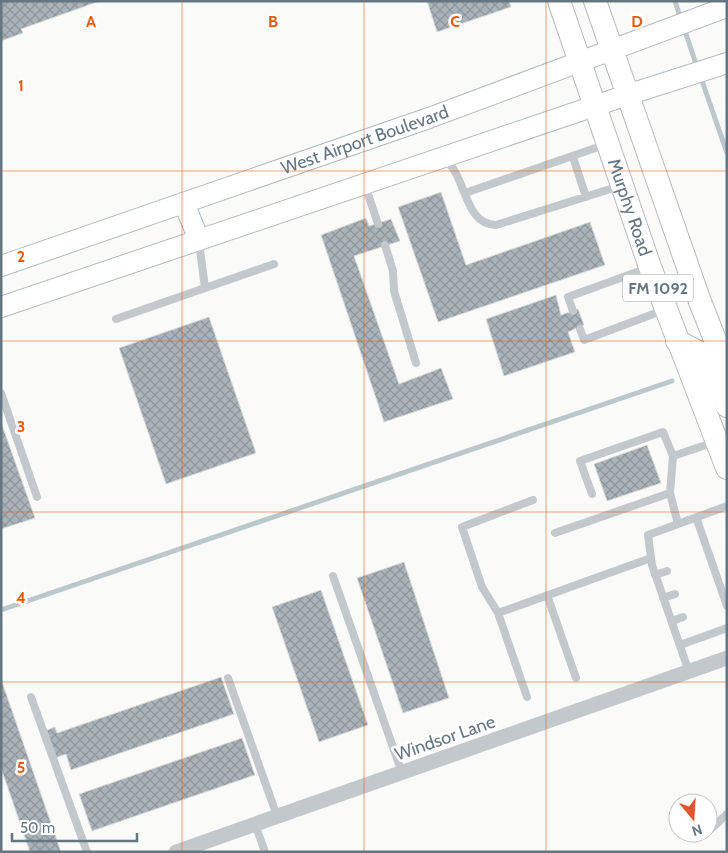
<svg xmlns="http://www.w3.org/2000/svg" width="728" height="853" font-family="Cabin,sans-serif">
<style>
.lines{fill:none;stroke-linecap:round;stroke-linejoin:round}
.stream{stroke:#bbc7cb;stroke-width:5}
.building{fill:url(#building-cross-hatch);stroke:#dcdcda}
.secondary-casing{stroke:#b3babf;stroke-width:22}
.primary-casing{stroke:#b5babe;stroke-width:24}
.lane{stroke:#c3c8cc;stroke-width:8}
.street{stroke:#c3c8cc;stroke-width:15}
.secondary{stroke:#fff;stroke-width:20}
.primary{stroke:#fff;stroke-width:22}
.grid{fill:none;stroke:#e8590c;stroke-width:1;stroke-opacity:0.55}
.labels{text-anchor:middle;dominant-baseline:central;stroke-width:5;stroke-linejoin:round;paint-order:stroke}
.shield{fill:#fff;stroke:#939fa8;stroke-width:1}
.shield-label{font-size:16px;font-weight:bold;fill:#657683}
.street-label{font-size:18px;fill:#657683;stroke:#fff}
.grid-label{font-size:16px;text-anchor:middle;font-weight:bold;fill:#e8590c;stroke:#fff;stroke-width:5;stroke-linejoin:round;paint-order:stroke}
</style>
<defs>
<pattern id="building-cross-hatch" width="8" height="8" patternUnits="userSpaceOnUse" patternTransform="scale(1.25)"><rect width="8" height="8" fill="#aab3b9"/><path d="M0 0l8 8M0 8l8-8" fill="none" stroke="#8e969c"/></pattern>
</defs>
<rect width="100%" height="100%" fill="#fafaf8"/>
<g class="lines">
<path class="stream" d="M675 1 681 20
M684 28 697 67
M700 75 727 153
M1 610 672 381"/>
</g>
<path class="building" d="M1 1H100L21 29 23 33 1 41Z
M427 1H509L511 7 437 32Z
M441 192 466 265 590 222 605 265 438 322 398 207Z
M366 218 369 226 391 219 400 241 354 256 399 384 441 368 453 399 384 422 321 235Z
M556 295 561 315 578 309 584 325 568 332 575 352 504 376 486 319Z
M209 317 256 453 166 484 119 348Z
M1 422 35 518 1 529Z
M647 445 661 483 607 501 594 464Z
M404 562 449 698 403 713 357 578Z
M321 590 368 725 319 742 272 607Z
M221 677 234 714 71 770 66 754 55 758 45 731 55 727 57 733Z
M1 679 61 852H30L1 768Z
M242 738 255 775 92 831 79 794Z"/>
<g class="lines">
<g class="secondary-casing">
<g id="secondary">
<path d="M184 203 199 240"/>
<path id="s1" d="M1 266 429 118 727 7"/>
<path d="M1 307 627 95 727 63"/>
</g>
</g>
<g class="primary-casing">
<g id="primary">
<path id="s2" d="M559 1 650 267 727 468"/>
<path d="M595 1 699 299 727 370"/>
<path d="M677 341 700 353 727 406"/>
</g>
</g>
<path class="lane" d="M573 157 586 197
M445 160C467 176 463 224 496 225L620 186
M365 185 378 224
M465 193 607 144
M199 242 205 288
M385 245 393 271 394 291 416 363
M573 311 568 297 648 268
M116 319 274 264
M580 329 584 340 664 310
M1 393 37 497
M673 456 670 493 678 524
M592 494 580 461 663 432 673 456 715 442
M696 517 727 606
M555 533 670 493
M655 575 667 571
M333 576 402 773
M547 595 576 678
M663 598 675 594
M498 613 482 587 462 527 533 500
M672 621 683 617
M680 645 727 628
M689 672 652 565 648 535 727 506
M228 678 277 816
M31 697 87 852
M527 697 498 613 651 558
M255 824 265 852
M711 829 727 814"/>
<path class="street" d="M176 852 727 658"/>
<use href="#secondary" class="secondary"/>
<use href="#primary" class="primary"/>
</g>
<path class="grid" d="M182 1V852M364 1V852M546 1V852M1 171H727M1 341H727M1 512H727M1 682H727"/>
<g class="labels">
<rect class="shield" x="623" y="274.5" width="70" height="27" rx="4"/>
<g class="shield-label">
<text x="658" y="288">FM 1092</text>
</g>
<g class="street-label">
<text stroke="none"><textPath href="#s1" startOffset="385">West Airport Boulevard</textPath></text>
<text stroke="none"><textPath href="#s2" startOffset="218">Murphy Road</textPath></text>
<text transform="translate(445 738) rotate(-19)">Windsor Lane</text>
</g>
</g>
<g class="grid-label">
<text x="91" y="27">A</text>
<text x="273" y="27">B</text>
<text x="455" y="27">C</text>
<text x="637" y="27">D</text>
<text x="21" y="91">1</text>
<text x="21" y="262">2</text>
<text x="21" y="432">3</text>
<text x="21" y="603">4</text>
<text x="21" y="773">5</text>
</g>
<rect width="728" height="853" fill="none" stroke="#657683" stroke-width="5"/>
<g transform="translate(693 818) rotate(162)"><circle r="24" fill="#ffffff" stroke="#c1c8cd"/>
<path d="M0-4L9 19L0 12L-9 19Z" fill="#e4572e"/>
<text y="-8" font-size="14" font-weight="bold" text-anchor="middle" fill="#657683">N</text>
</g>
<path d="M12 833v8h125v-8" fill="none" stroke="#657683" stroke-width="2.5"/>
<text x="20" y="833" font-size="15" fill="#657683" stroke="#ffffff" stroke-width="4" paint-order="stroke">50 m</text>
</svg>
